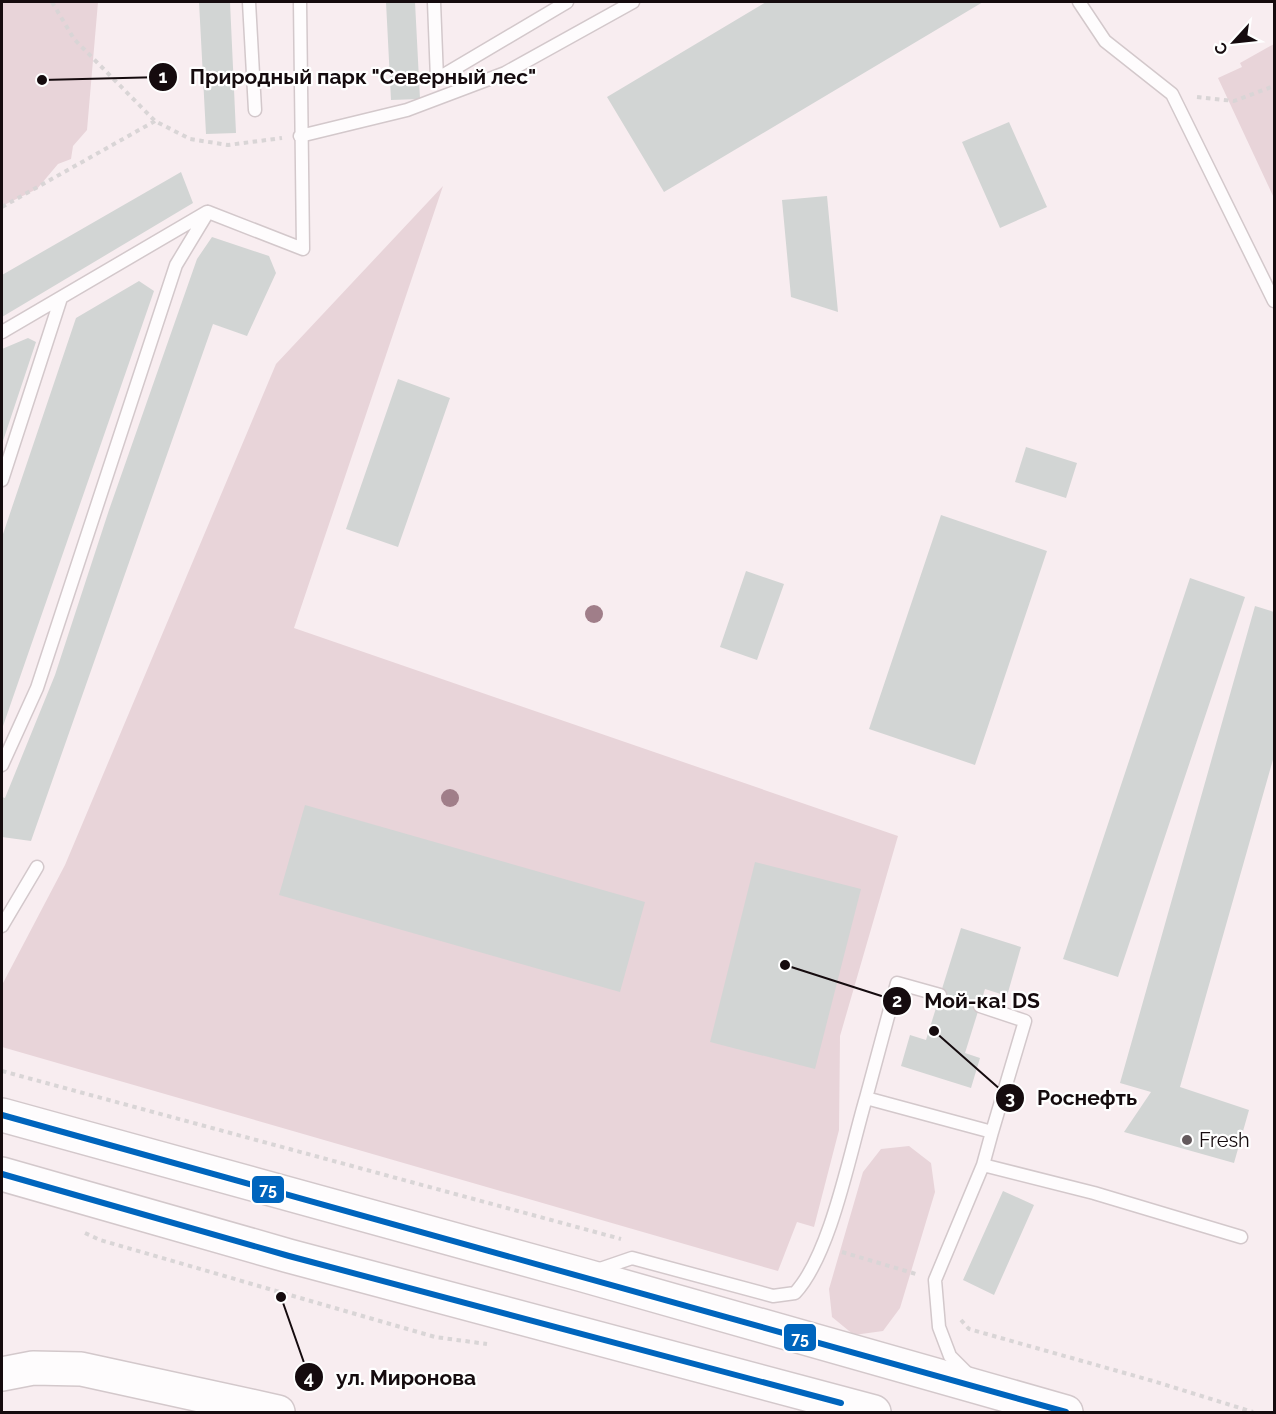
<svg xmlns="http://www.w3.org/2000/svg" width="1276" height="1414" font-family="Raleway,sans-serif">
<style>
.green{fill:#e8d4d9}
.building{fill:#d2d5d4}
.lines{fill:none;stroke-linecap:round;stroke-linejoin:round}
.lane-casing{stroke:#d3c8cb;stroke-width:15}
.secondary-casing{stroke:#d3c8cb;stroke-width:36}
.highway-casing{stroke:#d3c8cb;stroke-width:36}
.path{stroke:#d9d5d6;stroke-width:4;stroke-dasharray:4.5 4.5;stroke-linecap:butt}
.lane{stroke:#fefcfd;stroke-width:12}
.secondary{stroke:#fefcfd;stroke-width:33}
.highway{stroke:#fefcfd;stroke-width:33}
.bus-1-casing{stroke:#fff;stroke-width:10}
.bus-1{stroke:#0065bd;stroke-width:6}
.tree{fill:#a07e89}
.poi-dot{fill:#645a5d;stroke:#fff;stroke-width:2}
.labels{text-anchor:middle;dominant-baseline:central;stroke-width:4.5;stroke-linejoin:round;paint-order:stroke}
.poi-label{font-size:20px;fill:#150b0e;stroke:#fff;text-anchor:start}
.leader{fill:none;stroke:#150b0e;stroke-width:2}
.callout-dot{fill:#150b0e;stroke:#fff;stroke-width:2}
.mark-label{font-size:18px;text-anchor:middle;font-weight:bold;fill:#fff}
.callout-label{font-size:21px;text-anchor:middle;font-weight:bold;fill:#150b0e;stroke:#fff;stroke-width:4.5;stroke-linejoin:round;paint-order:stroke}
.line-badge{stroke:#fff;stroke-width:2}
.badge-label{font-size:16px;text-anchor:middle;font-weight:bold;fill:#fff}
</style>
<rect width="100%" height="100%" fill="#f8edf0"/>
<path class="green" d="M2 2H98L87 130 73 146 71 159 58 164 37 189 2 206Z
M1274 44V198L1218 78 1242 67 1240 63Z
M443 186 294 628 898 836 840 1036 839 1130 814 1227 797 1222 778 1271 2 1047V985L65 865 276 364Z
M909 1146 931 1163 935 1192 900 1308 883 1331 854 1335 832 1317 829 1289 863 1172 881 1149Z"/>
<path class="building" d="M199 2H230L236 133 206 134Z
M386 2H415L420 99 391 100Z
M766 2H983L664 192 607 97Z
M1009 122 1047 207 1000 228 962 142Z
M181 172 193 203 2 317V275Z
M827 196 838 312 791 297 782 200Z
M212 237 269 256 276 273 247 336 213 324 31 841 2 837V797L5 798 55 675 109 510 197 259Z
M139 281 154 291 2 729V537L76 318Z
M28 338 36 342 2 444V349Z
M398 379 450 398 398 547 346 529Z
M1026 447 1077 463 1066 498 1015 482Z
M941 515 1047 551 975 765 869 729Z
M746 571 784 584 757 660 720 647Z
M1190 578 1245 597 1118 977 1063 959Z
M1255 606 1274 612V756L1180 1087 1249 1110 1234 1163 1124 1132 1151 1092 1120 1083Z
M305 805 645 902 620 992 279 895Z
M755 862 861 889 815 1069 710 1042Z
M961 928 1021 947 1007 996 985 989 965 1053 980 1058 971 1088 901 1066 910 1035 926 1040Z
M1003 1191 1034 1205 994 1295 963 1280Z"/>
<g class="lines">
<g class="lane-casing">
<path id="lane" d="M249 2 255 110
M434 2 437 79 567 2
M1079 2 1105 41 1172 94 1274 301
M300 136 407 110 505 73 633 2
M208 212 303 249 300 2
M2 332 207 212
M2 480 61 298
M2 765 37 688 176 265 208 212
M2 926 37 867
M980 1006 1025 1021 992 1132
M866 1098 897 983 940 995
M983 1165 1094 1193 1241 1237
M597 1270 632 1258 773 1296 795 1293C831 1254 850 1152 866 1098L992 1132 983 1165 935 1280 939 1327 950 1356 968 1374"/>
</g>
<g class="secondary-casing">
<path id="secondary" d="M2 1374 33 1368 81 1369 278 1412"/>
</g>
<g class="highway-casing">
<path id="highway" d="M2 1115 583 1275 1066 1412
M2 1174 289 1256 874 1412"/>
</g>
<path class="path" d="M52 2 74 39 155 121 190 139 228 145 282 138
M1197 97 1234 101 1274 86
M2 207 155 121
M2 1071 621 1239
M85 1233 100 1240 435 1337 487 1344
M842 1252 916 1274
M961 1320 969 1329 1153 1381 1253 1412"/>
<use href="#lane" class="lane"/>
<use href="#secondary" class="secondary"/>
<use href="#highway" class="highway"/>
<g class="bus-1-casing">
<path id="bus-1" d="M2 1115 1066 1412
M2 1174 289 1256 841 1403"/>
</g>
<use href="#bus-1" class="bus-1"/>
</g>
<g class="tree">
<circle cx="594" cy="614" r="9"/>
<circle cx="450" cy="798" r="9"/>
</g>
<circle class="poi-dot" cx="1187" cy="1140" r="6"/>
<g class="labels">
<g class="poi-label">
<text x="1199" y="1140">Fresh</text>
</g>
</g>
<path class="leader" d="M42 80L163 77M785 965L897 1001M934 1031L1010 1098M281 1297L309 1377"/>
<g class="callout-dot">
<circle cx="42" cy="80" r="6"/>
<circle cx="785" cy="965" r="6"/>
<circle cx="934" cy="1031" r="6"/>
<circle cx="281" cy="1297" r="6"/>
<circle cx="163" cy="77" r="15"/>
<circle cx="897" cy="1001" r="15"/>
<circle cx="1010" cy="1098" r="15"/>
<circle cx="309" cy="1377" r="15"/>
</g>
<g class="mark-label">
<text x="163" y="83">1</text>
<text x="897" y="1007">2</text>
<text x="1010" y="1104">3</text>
<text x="309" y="1384">4</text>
</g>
<g class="callout-label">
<text x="363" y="84">Природный парк "Северный лес"</text>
<text x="982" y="1008">Мой-ка! DS</text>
<text x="1087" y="1105">Роснефть</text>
<text x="406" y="1385">ул. Миронова</text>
</g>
<g class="line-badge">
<rect x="251" y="1175" width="34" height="29" rx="6" fill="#0065bd"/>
<rect x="783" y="1323" width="34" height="29" rx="6" fill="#0065bd"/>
</g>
<g class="badge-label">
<text x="268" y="1195">75</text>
<text x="800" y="1344">75</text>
</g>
<rect width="1276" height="1414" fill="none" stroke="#150b0e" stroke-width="6"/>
<g transform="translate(1234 42) rotate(243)" stroke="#ffffff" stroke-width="4.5" paint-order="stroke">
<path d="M0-4.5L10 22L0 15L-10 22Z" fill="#150b0e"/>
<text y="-9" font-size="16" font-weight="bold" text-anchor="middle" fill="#150b0e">С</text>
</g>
</svg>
